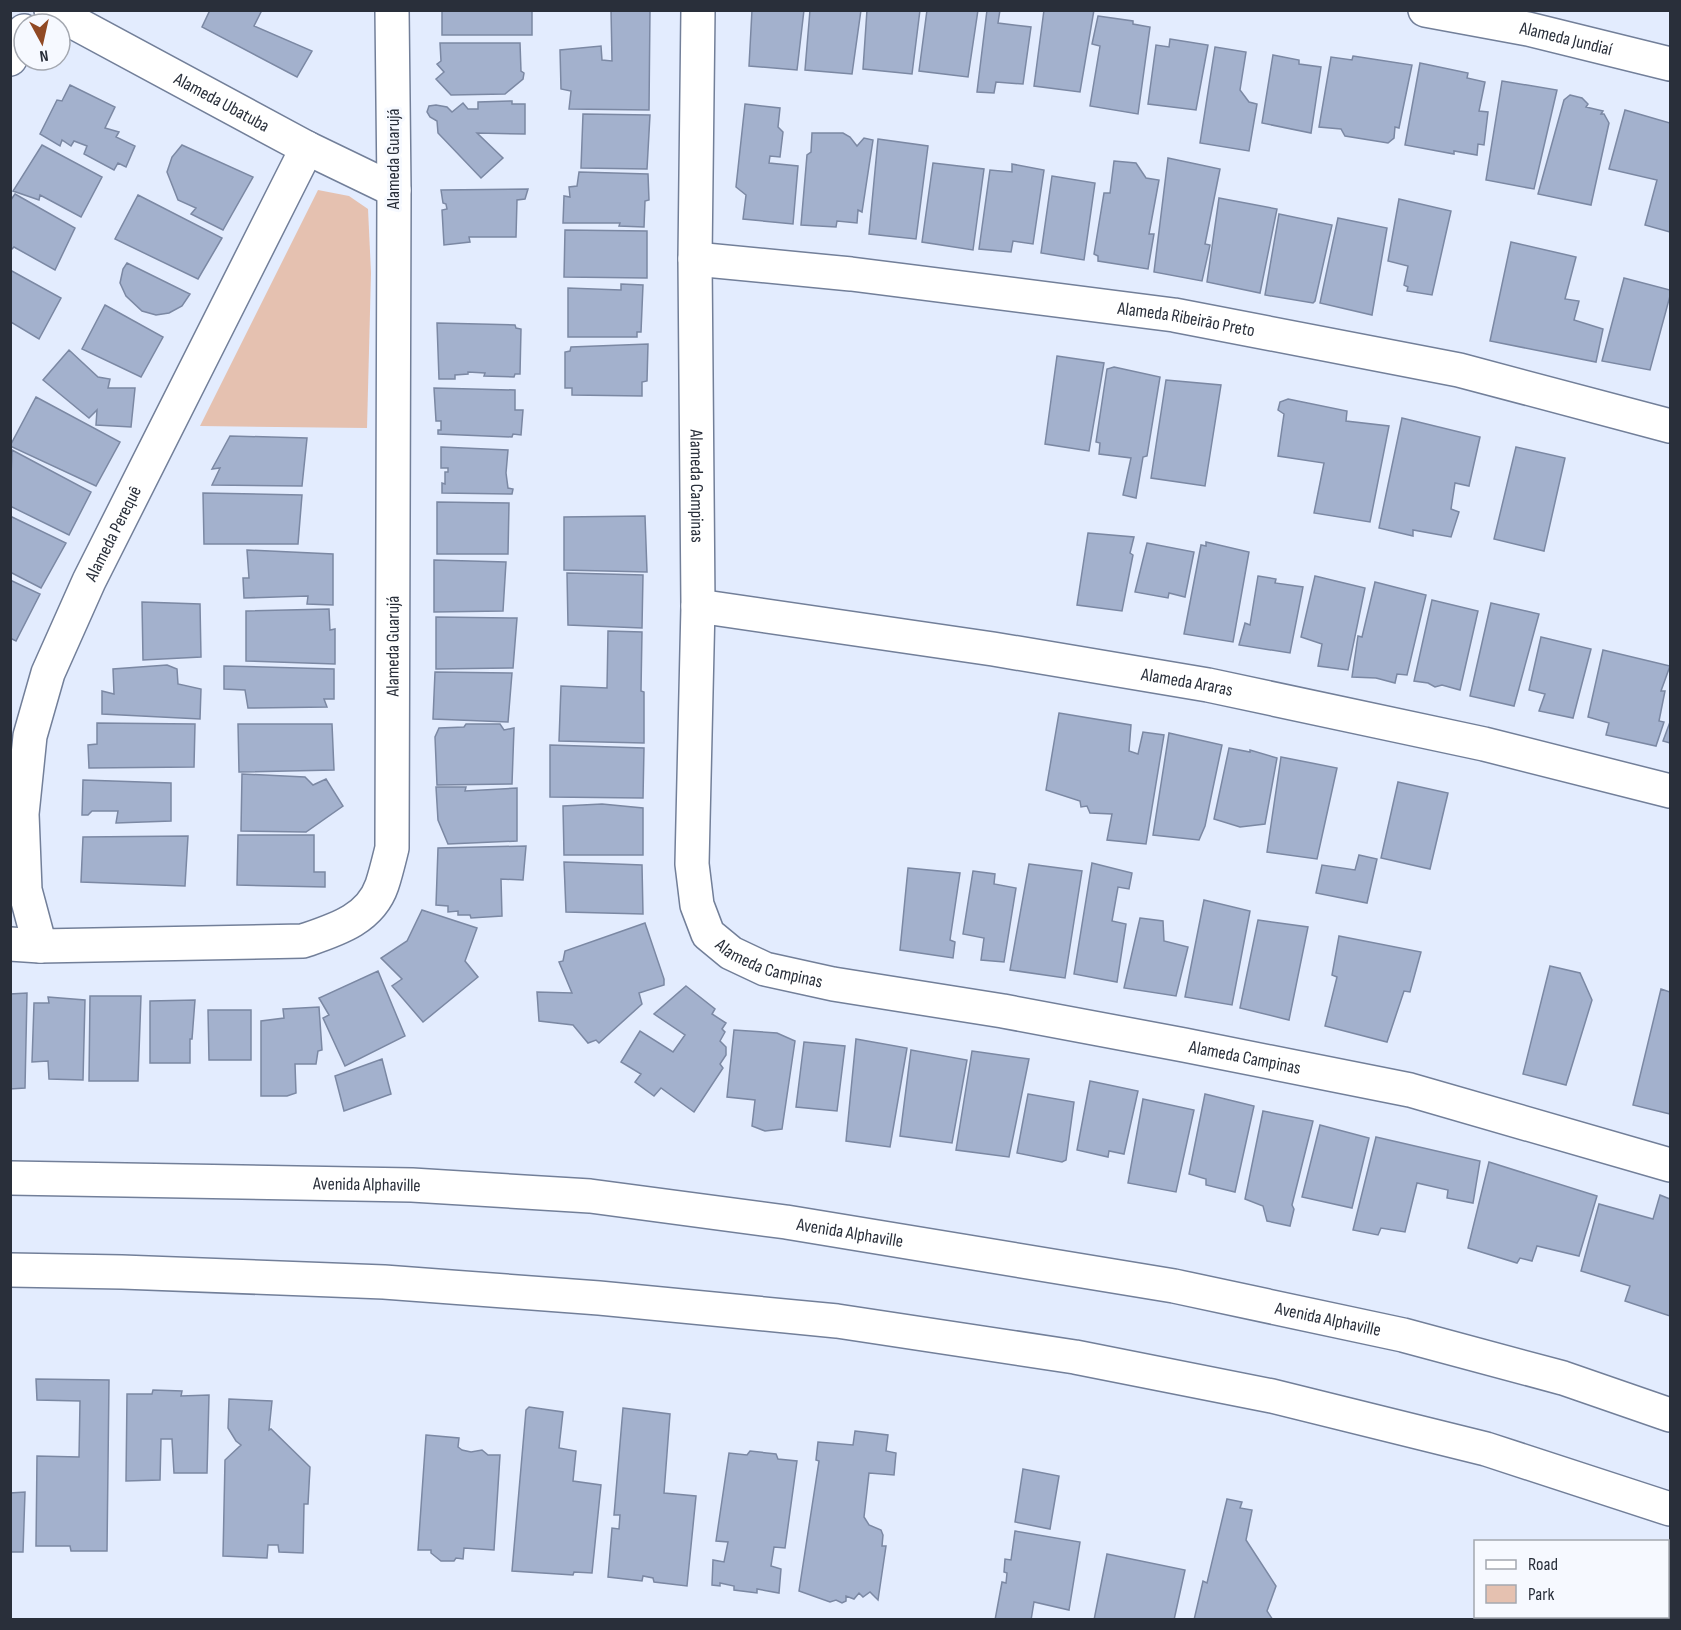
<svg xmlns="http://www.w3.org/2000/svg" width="1681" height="1630" font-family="'Sofia Sans Condensed',sans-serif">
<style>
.green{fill:#e5c1b0}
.building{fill:#a3b1cd;stroke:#7b88a3;stroke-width:1.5}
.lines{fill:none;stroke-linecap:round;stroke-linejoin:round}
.minor-casing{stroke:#727f99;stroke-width:36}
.secondary-casing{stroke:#727f99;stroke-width:36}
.minor{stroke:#fff;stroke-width:33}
.secondary{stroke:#fff;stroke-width:33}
.labels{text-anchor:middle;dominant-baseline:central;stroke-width:6;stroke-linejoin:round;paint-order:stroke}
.street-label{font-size:18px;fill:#292f3a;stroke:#f6f9ff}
</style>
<rect width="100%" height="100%" fill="#e3ecfe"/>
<path class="green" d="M318 190 349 196 368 209 371 273 367 428 200 426Z"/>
<path class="building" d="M210 10H262L254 26 312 51 297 77 202 27Z
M442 10H532V35H442Z
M611 10H650L649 110 569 109 571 91 561 89 560 50 601 46 602 60 612 61Z
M752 10H804L797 70 749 66Z
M810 10H861L852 74 805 70Z
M867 10H920L912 74 863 69Z
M927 10H978L968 77 919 71Z
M987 10H1000L998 23 1031 27 1023 84 996 82 994 93 977 92Z
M1044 10H1094L1080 92 1034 86Z
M1098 16 1133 21V24L1150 27 1138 114 1090 106 1100 46 1092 44Z
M1170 39 1208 45 1196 110 1148 104 1156 45 1169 47Z
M440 43H520L521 71 524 73 523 79 505 94 451 95 436 79 444 72 437 64 441 61Z
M1215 47 1246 52 1240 90 1249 102 1257 104 1249 151 1200 143Z
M1273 55 1299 60V64L1321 67 1311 133 1262 123Z
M1353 56 1412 65 1399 128 1395 127 1394 138 1388 143 1345 136 1341 129 1319 127 1331 57 1352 60Z
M1420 63 1468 73 1467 78 1485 82 1479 111 1488 112 1484 145 1478 144 1477 155 1454 151V154L1405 145Z
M1502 81 1557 90 1534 189 1486 180Z
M70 85 115 107 105 128 119 132 116 137 135 146 126 167 118 163 114 170 84 154 87 146 74 141 71 146 62 140 60 146 40 134 57 100 62 101Z
M1570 95 1582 98 1588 104 1586 107 1603 111 1601 114H1604L1609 123 1591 205 1538 194 1564 100Z
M512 101V104H525V134L477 133 503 158 481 178 438 133 437 121 430 117 427 112 429 106 436 105 447 107 452 112 463 103 468 109H478V102Z
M745 104 780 108 778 127 783 132 780 157 770 156 769 163 798 166 793 224 743 219 746 195 736 187Z
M1625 110 1670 123V232L1645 225 1657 180 1609 169Z
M583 114 650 115 647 169 581 168Z
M812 133H843L850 137 857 146 864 138 873 140 862 212 858 210 857 223 837 221 836 227 801 225 807 155 811 152Z
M878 139 928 146 916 239 869 234Z
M42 145 102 177 81 217 40 195 39 200 13 191Z
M182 145 253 177 223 230 191 214 196 208 178 200 167 172 172 157Z
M1168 158 1220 169 1205 244 1210 245 1202 281 1154 272Z
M1114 161 1136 163 1146 178 1159 180 1149 234H1154L1148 269 1098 261V256L1094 254 1104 193H1110Z
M933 163 984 169 973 250 922 242Z
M1012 164 1044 170 1033 244 1013 241 1011 252 979 249 990 170 1012 172Z
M579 172 648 174 649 200 645 201 644 227 619 226 620 223H563L564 196 570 197 569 187 577 186Z
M1052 176 1095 183 1084 260 1041 253Z
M528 189 525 199 517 200 516 237H469L470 242 444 245 442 210 447 209 446 204 443 203 441 190Z
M15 194 75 228 55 270 14 247 10 251V201Z
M138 195 222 238 198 279 115 239Z
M1219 198 1277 209 1260 293 1207 282Z
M1399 199 1451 211 1432 295 1407 291 1408 287 1404 285 1408 266 1388 261Z
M1279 214 1332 225 1315 301 1313 303 1265 295Z
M1338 218 1387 228 1372 315 1320 303Z
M565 230 647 231V278L564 277Z
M1511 242 1576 257 1565 299 1579 301 1574 320 1603 329 1596 362 1490 341Z
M127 263 190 294 182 306 169 313 156 315 142 311 126 296 120 283 123 269Z
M10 270 61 298 39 339 11 322 10 324Z
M1624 278 1670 290V296L1650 370 1602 361Z
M621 284 643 285 641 332H637V337H568V288L621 290Z
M105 305 163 337 141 377 82 349Z
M437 323 515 325 516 328 521 329 520 374H515L514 377 484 376 485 373 468 372V374L455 375V379H439Z
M648 344 647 381 642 382V396L572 395V388H565V352L570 351 571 347Z
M69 350 98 377 110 379 108 388H135L131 427 96 425 97 410 89 418 43 380Z
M1057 356 1104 363 1089 451 1045 444Z
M1114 367 1160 377 1147 456 1143 457 1136 498 1123 495 1131 458 1099 454 1100 443 1096 442 1107 369Z
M1166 380 1221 385 1205 486 1151 478Z
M434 388 515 390V410H523L521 435 513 434 512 437 438 434V430H441V421H436Z
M36 397 120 442 96 486 10 446Z
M1288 399 1347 411 1346 421 1389 426 1370 522 1314 513 1324 463 1278 456 1284 414 1278 410 1280 402Z
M1402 418 1480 437 1469 486 1455 483 1451 509 1459 512 1451 537 1413 530V536L1379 528Z
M230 436 307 438 302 486 212 485 220 468 212 469Z
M441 447 508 450 506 473 508 488 513 489 512 494 442 493V483L445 484V472H448V468H441Z
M1516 447 1565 458 1544 551 1494 539Z
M12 450 91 492 69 535 10 506Z
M203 493 302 495 298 544H204Z
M437 502 509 503 508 554H437Z
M10 516 66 543 41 588 10 572Z
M645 516 647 572 564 570V517Z
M1088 533 1134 537 1130 553 1133 555 1122 611 1077 605Z
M1206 542 1249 552 1233 642 1184 634 1201 545 1206 546Z
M1147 543 1194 552 1185 597 1169 593 1168 598 1135 592Z
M247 550 333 554V605L307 604 308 596 244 598 243 578H249Z
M434 560 506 562 503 611 434 612Z
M567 573 643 575 642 628 568 625Z
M1258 576 1276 579 1275 583 1303 587 1290 653 1239 645 1245 623 1250 625Z
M1315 576 1365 588 1348 670 1318 666 1322 644 1301 637Z
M10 580 40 594 16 641 10 638Z
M1375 582 1426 595 1407 675 1397 674 1395 683 1376 678 1352 677 1358 636 1362 637Z
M1432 600 1478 611 1460 690 1442 685 1435 687 1428 683 1414 681Z
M142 602 200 604 201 657 143 660Z
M1491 603 1539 614 1514 706 1470 696Z
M329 609 330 630 335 629V664L246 661V611Z
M436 617 517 618 513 668 436 669Z
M608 631 642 632 641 691 644 692V743L559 741 561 686 607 688Z
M1541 637 1591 649 1573 718 1539 711 1545 694 1529 690Z
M1603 650 1670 666 1661 691H1665L1659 721 1664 722 1656 746 1606 735 1609 723 1588 717Z
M167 665 177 669 178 684 201 689 200 719 102 714V691L114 694 113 669Z
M224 666 334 669V699H324L327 707 248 708 245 690 224 689Z
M435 672 512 673 508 722 433 719Z
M1059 713 1131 725 1129 751 1138 754 1143 732 1164 735 1146 844 1107 840 1112 814 1090 813 1087 806 1081 807 1080 801 1046 790Z
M1670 722V743L1663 741Z
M97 723 195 724 194 767 89 768 88 745 97 744Z
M238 724H332L334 770 239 772Z
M466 724H500L504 730 514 728 512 784 437 785 435 737 439 728 464 727Z
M1169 733 1222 745 1205 826 1199 840 1153 835Z
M550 745 644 748 643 798 550 797Z
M1229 748 1250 752V750L1277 758 1265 824 1240 827 1214 819Z
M1281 757 1337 768 1317 859 1267 852Z
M242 774 305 777 313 785 326 779 343 806 306 832 241 831Z
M83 780 171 783V821L116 823 118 811H92L88 815H82Z
M1398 782 1448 793 1430 869 1381 858Z
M436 787H466L465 791 517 788V841L448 844 438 820Z
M602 804 643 808V855H564L563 806Z
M238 835H314V872H325V887L237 885Z
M188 836 185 886 81 882 83 837Z
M526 846 523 880 501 879 502 916 471 918 470 915H458V911L448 912V906L436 905 438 848Z
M1359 855 1377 859 1367 903 1316 893 1322 865 1355 870Z
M564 862 642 865 643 914 566 912Z
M1092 863 1132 873 1129 889 1118 887 1112 921 1126 924 1117 982 1074 974Z
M1029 864 1082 871 1065 978 1010 970Z
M908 868 960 873 950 940 955 942 953 958 900 950Z
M973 871 995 874 994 884 1016 888 1004 962 981 960 984 938 963 934Z
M1204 900 1250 911 1232 1005 1185 997Z
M422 910 477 928 465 961 478 977 423 1022 392 986 402 979 381 958 407 941Z
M1140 918 1163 921 1164 941 1188 947 1176 996 1124 988Z
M1258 920 1308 927 1289 1020 1240 1008Z
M645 923 664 979V985L639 993 642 1004 599 1043 596 1040 588 1043 573 1025 539 1021 537 992 572 993 559 962 563 961 565 951Z
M1339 936 1421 952 1410 992 1404 991 1387 1042 1325 1026 1337 977 1332 975Z
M1550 966 1580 973 1592 1000 1566 1085 1523 1074Z
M378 971 405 1036 345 1066 323 1018 329 1015 319 998Z
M686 986 715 1009 712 1014 726 1023 722 1029 725 1032 720 1041 726 1047V1055L720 1064 723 1068 694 1112 661 1088 654 1096 635 1082 641 1074 621 1062 640 1031 673 1052 685 1035 654 1014Z
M1661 989 1670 992V1114L1633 1105Z
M27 993 25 1088 10 1089V994Z
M90 996H141L138 1081H89Z
M48 997 85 1000 83 1080 49 1079 48 1061 32 1062 34 1003H49Z
M195 1000 192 1039H190V1063H150V1001Z
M319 1007 322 1050 318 1051 316 1064H295L296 1093 287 1096H261V1021L284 1018 283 1009Z
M208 1010H251V1060H209Z
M734 1030 777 1033 795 1041 782 1129 765 1131 752 1126 755 1100 727 1097Z
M856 1039 907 1048 890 1147 846 1141Z
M804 1042 845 1046 837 1111 796 1107Z
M911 1050 967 1060 952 1143 900 1136Z
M972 1051 1029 1059 1009 1157 956 1150Z
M382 1059 391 1094 344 1111 335 1076Z
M1090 1081 1138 1091 1124 1154 1109 1151 1108 1157 1077 1150Z
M1028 1094 1074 1102 1066 1160 1062 1162 1017 1153Z
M1205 1094 1254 1106 1235 1192 1206 1185V1179L1189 1174Z
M1143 1099 1194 1110 1176 1192 1128 1183Z
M1263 1111 1313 1121 1292 1205 1294 1209 1290 1226 1267 1221 1263 1206 1245 1199Z
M1320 1125 1369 1138 1352 1208 1302 1197Z
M1376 1137 1480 1161 1473 1203 1447 1198 1448 1190 1417 1183 1405 1232 1381 1228 1378 1235 1353 1230Z
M1489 1162 1597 1196 1579 1256 1537 1246 1532 1261 1520 1258 1517 1263 1468 1248Z
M1660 1195 1670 1199V1316L1625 1301 1630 1286 1581 1271 1599 1204 1653 1219Z
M36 1379 109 1380 107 1551H71L70 1546H36L37 1456 79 1457 80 1401 37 1400Z
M153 1390 182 1391 181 1396 209 1395 207 1473H174L172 1439H161L160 1480 126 1481 127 1394H152Z
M229 1399 272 1401 269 1430 271 1429 310 1467 308 1504H304L303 1553 279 1552 278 1545H268L267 1558 223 1556 225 1460 241 1445 236 1441 228 1428Z
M529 1407 563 1412 559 1448 576 1451 573 1481 601 1485 592 1573 574 1572 573 1575 512 1571 526 1410Z
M623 1408 670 1414 664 1493 696 1496 687 1586 654 1582 653 1578 643 1576 642 1581 608 1577 612 1528 619 1529 620 1515H614Z
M855 1431 888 1435 886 1451 896 1453 894 1475 869 1473 864 1517 869 1525 881 1530 883 1535 882 1546H886L878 1600 870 1592 863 1597 859 1593 854 1599 846 1596V1601L842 1603 836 1600 830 1602 799 1591 819 1461 816 1460 818 1442 853 1445Z
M426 1435 459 1438 458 1447 462 1450 471 1452 482 1450 488 1455H500L494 1550 464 1548 463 1559 456 1558 454 1561H441L431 1553V1550H418Z
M750 1451 776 1454 778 1459 797 1461 785 1548 774 1547 771 1566 781 1569 779 1593 757 1589V1593L734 1590V1586L720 1583V1586L712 1585 713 1560 724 1562 728 1542 716 1541 729 1453 747 1455Z
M1023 1469 1059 1476 1050 1529 1015 1522Z
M25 1492 23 1552H11L10 1493Z
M1227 1499 1242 1502 1240 1508 1252 1510 1246 1540 1276 1586 1267 1611 1273 1620H1194L1203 1581 1207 1583Z
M1015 1531 1080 1542 1069 1610 1034 1602 1031 1620H995L1002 1582 1006 1583 1007 1573 1004 1572 1005 1559 1011 1560Z
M1107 1554 1185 1570 1174 1620H1094Z
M1497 1616H1544V1620H1496Z"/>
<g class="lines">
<g class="minor-casing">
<g id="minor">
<path id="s1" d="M51 10 307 148 394 190"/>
<path id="s2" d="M698 10 695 259 698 606 692 864 697 905 708 934 731 953 765 969 833 984 1003 1011 1184 1045 1410 1090 1670 1165"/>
<path id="s3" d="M1425 10 1528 29 1670 64"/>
<path d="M10 59 24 31"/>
<path id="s4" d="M695 259 851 274 1174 315 1459 370 1670 426"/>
<path id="s5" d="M698 606 993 649 1208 685 1484 744 1670 791"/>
<path id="s6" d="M10 944 40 946 303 941C335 930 370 920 382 885 386 873 389 860 392 848L394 190 392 10"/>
<path id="s7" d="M40 946 25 890 22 814 30 736 48 673 89 581 307 148"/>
</g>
</g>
<g class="secondary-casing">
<g id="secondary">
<path id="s8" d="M10 1178 412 1185 590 1196 786 1222 1174 1286 1403 1335 1563 1378 1670 1415"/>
<path d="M10 1270 122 1272 384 1282 599 1298 837 1321 1075 1357 1272 1396 1486 1449 1670 1509"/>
</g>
</g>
<use href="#minor" class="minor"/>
<use href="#secondary" class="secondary"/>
</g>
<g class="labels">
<g class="street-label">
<text stroke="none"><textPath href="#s3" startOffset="144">Alameda Jundiaí</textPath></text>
<text stroke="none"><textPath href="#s1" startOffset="194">Alameda Ubatuba</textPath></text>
<text transform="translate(393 159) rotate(-90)">Alameda Guarujá</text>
<text stroke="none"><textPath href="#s4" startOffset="495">Alameda Ribeirão Preto</textPath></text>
<text stroke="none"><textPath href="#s2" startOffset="476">Alameda Campinas</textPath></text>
<text stroke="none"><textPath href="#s7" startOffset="432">Alameda Perequê</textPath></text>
<text stroke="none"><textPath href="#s6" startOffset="634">Alameda Guarujá</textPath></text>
<text stroke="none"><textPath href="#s5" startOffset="495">Alameda Araras</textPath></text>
<text stroke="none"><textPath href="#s2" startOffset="996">Alameda Campinas</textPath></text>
<text stroke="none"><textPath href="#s2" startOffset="1482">Alameda Campinas</textPath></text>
<text stroke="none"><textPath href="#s8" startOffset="357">Avenida Alphaville</textPath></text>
<text stroke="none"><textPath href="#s8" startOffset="843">Avenida Alphaville</textPath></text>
<text stroke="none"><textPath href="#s8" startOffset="1329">Avenida Alphaville</textPath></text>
</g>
</g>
<rect width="1681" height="1630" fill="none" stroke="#292f3a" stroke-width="24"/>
<rect x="1474" y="1540" width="195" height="78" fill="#f6f9ff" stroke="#a4a8b0" stroke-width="1.5"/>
<rect x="1486" y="1560" width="30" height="9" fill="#ffffff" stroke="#a4a8b0" stroke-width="1.5"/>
<text x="1528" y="1570" font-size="18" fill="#292f3a">Road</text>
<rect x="1486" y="1585" width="30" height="18" fill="#e5c1b0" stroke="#a4a8b0" stroke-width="1.5"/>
<text x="1528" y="1600" font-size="18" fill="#292f3a">Park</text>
<g transform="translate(42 42) rotate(172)"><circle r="28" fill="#f6f9ff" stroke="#a4a8b0" stroke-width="1.5"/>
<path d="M0-4.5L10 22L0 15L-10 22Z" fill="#904924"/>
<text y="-9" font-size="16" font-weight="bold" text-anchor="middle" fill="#292f3a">N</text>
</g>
</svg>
